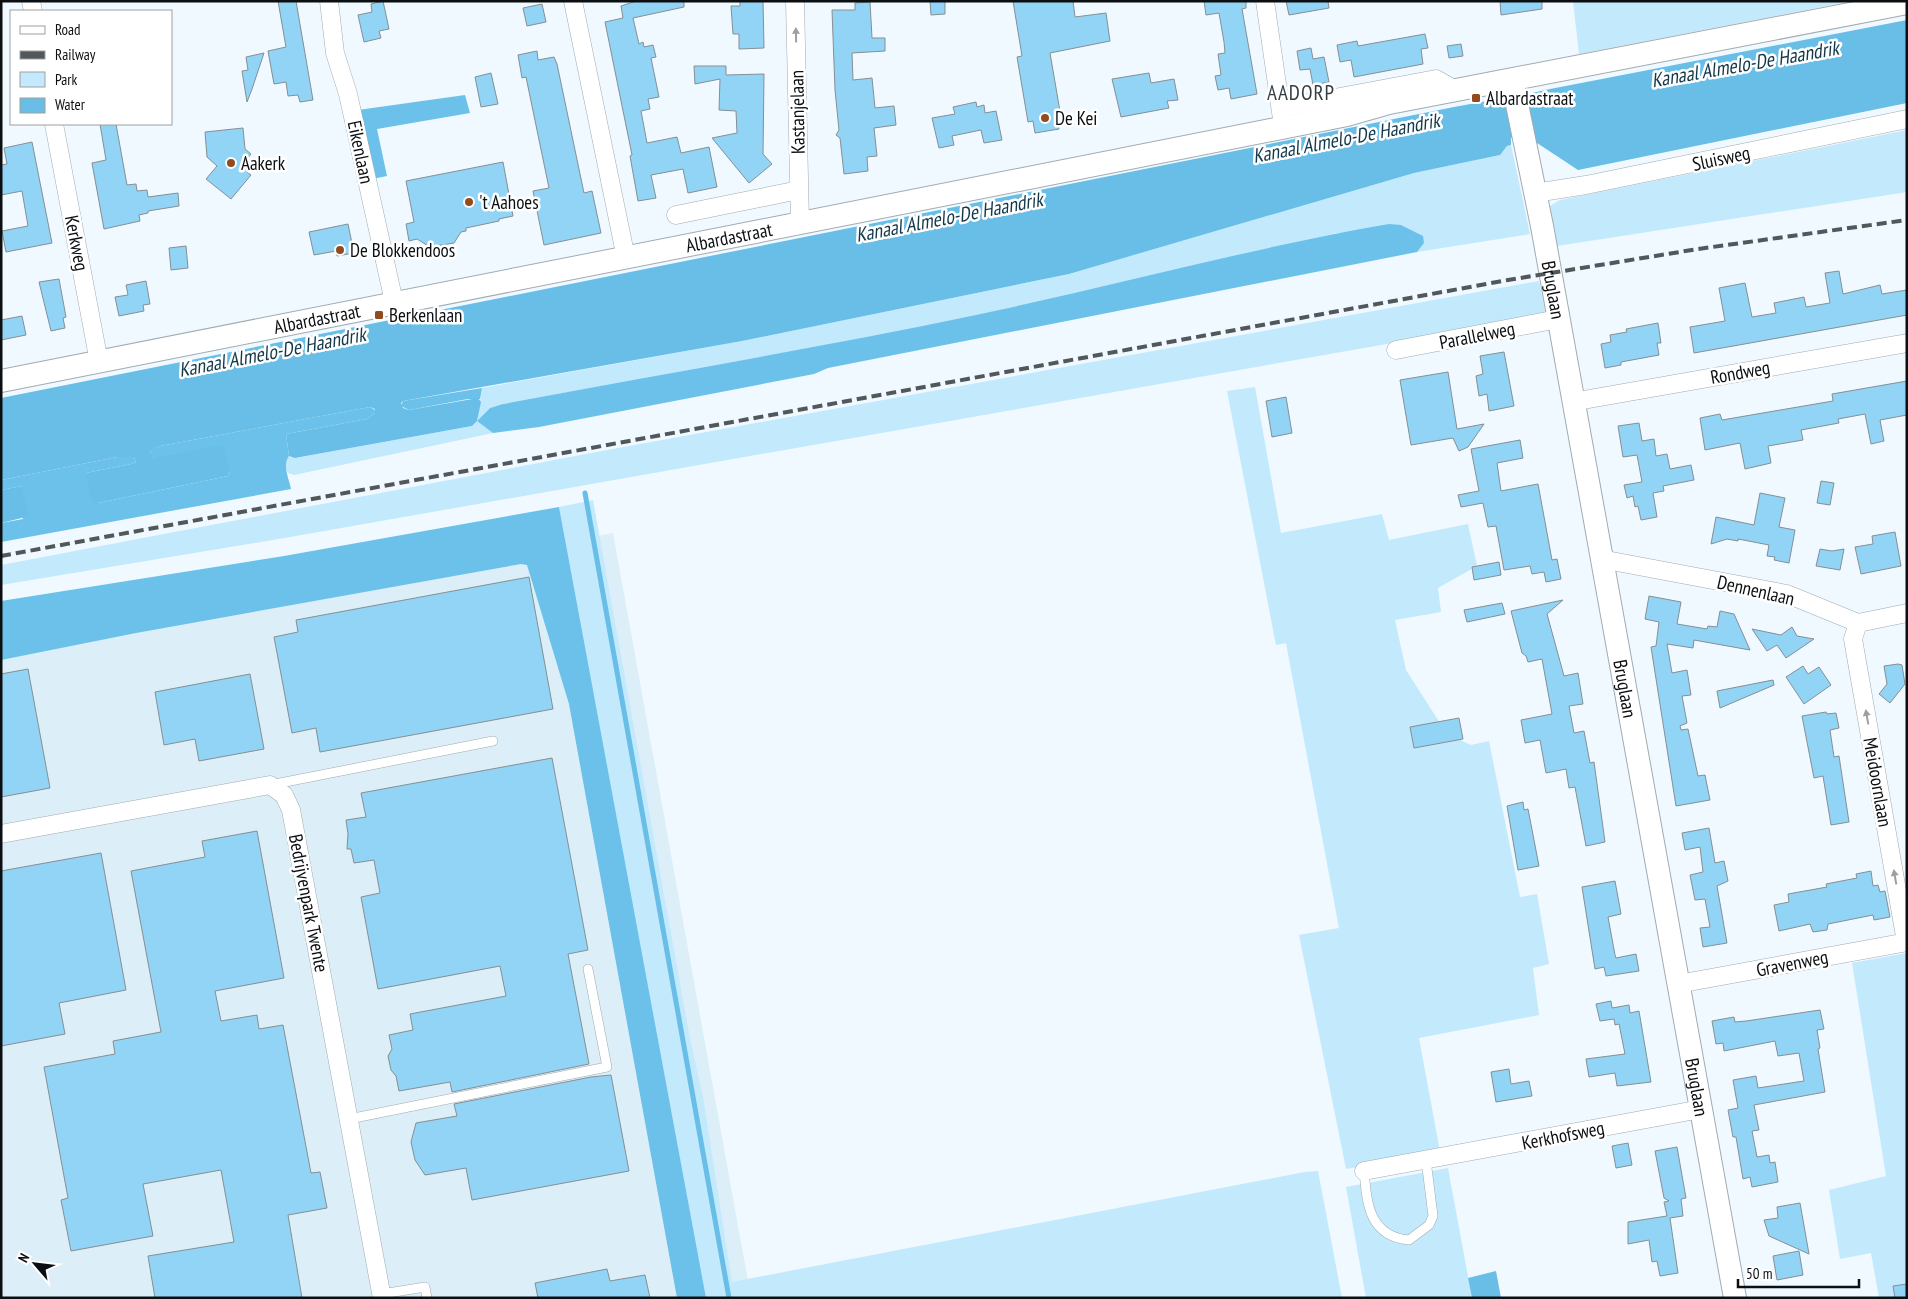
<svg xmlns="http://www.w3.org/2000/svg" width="1908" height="1299" font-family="'PT Sans Narrow',sans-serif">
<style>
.built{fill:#dceef7}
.green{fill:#c3e9fd}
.forest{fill:#6bc1ea}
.water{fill:#68bee6}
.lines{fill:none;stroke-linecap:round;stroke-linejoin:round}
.stream{stroke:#68bee6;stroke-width:5}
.building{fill:#92d4f5;stroke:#858f94}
.service-casing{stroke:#a1abb0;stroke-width:10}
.minor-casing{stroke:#a1abb0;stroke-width:19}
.tertiary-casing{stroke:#a1abb0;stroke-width:24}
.service{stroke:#fff;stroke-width:9}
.minor{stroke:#fff;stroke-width:18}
.tertiary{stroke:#fff;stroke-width:22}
.rail{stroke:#52575a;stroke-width:4;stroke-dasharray:10 5;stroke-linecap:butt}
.oneway{fill:#9e9fa0}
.poi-dot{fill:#904c1f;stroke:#fff;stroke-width:2}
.labels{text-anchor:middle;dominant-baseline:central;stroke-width:5;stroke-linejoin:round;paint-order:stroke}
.poi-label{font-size:19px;fill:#0c0f11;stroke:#fff;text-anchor:start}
.street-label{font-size:19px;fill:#0c0f11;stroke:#fff}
.water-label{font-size:20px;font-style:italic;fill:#12384a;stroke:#fff}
.quarter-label{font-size:21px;letter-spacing:1px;fill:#343d41;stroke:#fff}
</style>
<rect width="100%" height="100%" fill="#eff9ff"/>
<path class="built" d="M613 533 751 1298H1V649Z"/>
<path class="green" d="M1573 1H1842V3L1579 54Z
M1907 130V192L1557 246 1550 206 1560 200Z
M1511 145 1530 234 1417 252 1420 248 1337 233 1045 301 882 335 503 404 490 408 477 421 493 433 294 475 288 473C285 466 284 462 289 456L296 458 472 426 477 421 482 388 742 341 1069 274 1414 173 1500 155 1507 146Z
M1539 281 1546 316 273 540 1 585V565L607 450Z
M1255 387 1281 533 1382 514 1389 540 1468 524 1477 566 1438 588 1441 612 1395 620 1406 670 1447 734 1471 745 1489 741 1520 897 1537 894 1549 964 1533 968 1539 1015 1419 1038 1440 1152 1346 1169 1299 935 1339 928 1286 643 1276 645 1227 391Z
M593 500 690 1039 703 1097 732 1282 1305 1172 1318 1171 1342 1298H706L559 507Z
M1907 953V1298H1879L1871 1253 1840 1259 1829 1190 1886 1176 1852 963Z
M1448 1168 1472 1298H1366L1346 1187Z"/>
<path class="forest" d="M465 95 470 113 377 129 387 176 372 179 358 110Z
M1389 224 1401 225 1423 236 1424 243 1417 252 828 368 814 374 539 427 493 433 477 421 490 408 503 404C660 374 819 348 976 315 1114 286 1250 248 1389 224Z
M482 388 480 399H468L409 410 401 406 403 401Z
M370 407 375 410V413L367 419 286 434 289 456C282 465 289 478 291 489L1 542V523L23 519 22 486 1 490V480L117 457H134L136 462 131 464 86 473 98 503 228 476 230 471 154 458 150 453 152 449 160 446Z
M559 507 706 1298H677L569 704 527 565 521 564 136 633 1 660V601L284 556Z"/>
<path class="water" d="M1907 20V103L1578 170 1534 141 1530 134 1511 138V145L1507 146 1500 155 1414 173 1069 274 742 341 403 401 401 403 403 408 409 410 478 398 481 402 477 421 472 426 295 458 289 456 286 434 367 419 375 413V409L370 407 160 446 153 449 150 452 154 458 223 445 230 471 228 476 98 503 93 502 89 494 86 473 131 464 136 462 134 457H117L1 480V398L1454 107 1498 99 1507 104 1524 101 1528 94 1545 90Z
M22 486 28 514 26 517 1 523V490Z
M1496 1271 1501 1298H1472L1468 1278Z"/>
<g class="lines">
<path class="stream" d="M585 493 729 1298"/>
</g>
<path class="building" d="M278 1H296L313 100 300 102 298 95 288 96 286 82 274 84 268 51 286 47Z
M383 1 389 29 379 31 381 38 364 42 358 15 372 12 371 4Z
M636 1H684V7L633 18 639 44 643 42 644 47 653 45 656 57 651 58 659 97 648 99 650 109 641 111 647 143 677 137 681 153 709 147 717 187 688 193 683 169 651 175 656 198 638 201 630 156 632 155 605 22 623 18 621 6Z
M740 1H763L764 48 739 49V34H733L731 6H740Z
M930 1H945V14L931 15Z
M1013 1H1073L1075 17 1106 13 1110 41 1050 53 1062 123 1058 124 1059 129 1035 133 1033 121 1028 122 1017 57 1022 56Z
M1204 1H1246V8L1242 9 1257 94 1231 99 1229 88 1218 90 1215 76 1221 75 1218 54 1225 53 1224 42 1219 13 1206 15Z
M1286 1H1328L1329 8 1289 15Z
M1500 1H1542V9L1501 15Z
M870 2 872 38H885V51L852 53 853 80 872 78 875 108 894 106 896 125 874 128 877 156 867 157 868 171 844 174 840 138 836 135 839 130 835 90 832 10H855V3Z
M542 4 546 22 527 26 523 8Z
M1425 34 1428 48 1421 49 1423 64 1354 77 1351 60 1340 62 1337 45 1357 41 1358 46Z
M1461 44 1463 56 1449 58 1447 46Z
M1311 48 1313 59 1324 57 1329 82 1313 85 1310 69 1300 70 1297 51Z
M537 51 538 60 554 57 557 64 584 193 592 191 601 233 544 245 533 191 549 188 526 77 522 78 518 55Z
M264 53 252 89 247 102 242 71 248 70 246 57Z
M694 66H726V75L764 74 763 154 772 164 749 183 712 138 737 133 736 111 719 110 720 79 695 84Z
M491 73 498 104 481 107 475 77Z
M1149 73 1151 83 1174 79 1178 100 1167 101 1169 108 1121 117 1112 79Z
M976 102 977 107 984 105 985 113 996 111 1002 140 984 143 981 130 952 136 954 145 939 148 932 118 955 114 953 107Z
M100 124H116L127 185 136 184 137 191 147 190 148 197 178 193 179 206 148 211V213L139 215 140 221 104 229 92 163 106 160Z
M243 128 245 149 251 154 246 160 251 165 247 172 251 175 231 199 206 179 217 166 207 157 205 132Z
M32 142 52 243 6 252 2 231 28 226 22 191 1 195V165L7 164 4 148Z
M503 162 513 216 499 219V221L466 228V231L461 232 454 243 430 247 417 239 409 241 406 224 414 222 406 181Z
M348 224 354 253 337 256 336 251 314 255 309 232Z
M186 246 188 268 171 270 169 248Z
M1839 271 1843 294 1880 285 1882 294 1907 290V315L1694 353 1690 327 1725 321 1719 288 1745 283 1752 317 1776 313 1774 303 1804 297 1806 307 1830 303 1825 273Z
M59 279 66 317 63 318 65 328 51 331 39 282Z
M146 281 150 304 143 305 144 311 119 316 115 297 128 295 126 285Z
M22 316 26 335 1 340V320Z
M1658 323 1661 343H1657L1659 355 1621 362V365L1605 368 1601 344 1611 342 1610 335 1627 332 1626 329Z
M1504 352 1514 406 1489 411 1487 394 1479 396 1476 376 1483 374 1480 356Z
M1448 372 1457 429 1484 424 1468 447 1459 451 1453 438 1411 445 1400 380Z
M1907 381V415L1880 420 1884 441 1871 444 1865 414 1838 419 1839 423 1801 430 1803 440 1768 446 1771 463 1745 469 1740 443 1705 450 1700 418 1720 414 1722 420 1833 401 1832 394Z
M1286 397 1292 433 1272 437 1266 401Z
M1639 423 1642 441 1654 439 1656 456 1667 454 1670 469 1691 465 1694 480 1663 486 1664 491 1653 493 1657 517 1641 520 1638 506 1635 507 1633 496 1627 498 1624 485 1642 482 1637 455 1623 457 1618 426Z
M1520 440 1523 458 1497 463 1501 491 1538 484 1552 560 1557 559 1561 579 1546 582 1544 572 1532 574 1530 566 1504 570 1496 526 1488 527 1483 503 1461 507 1458 495 1479 491 1471 449Z
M1821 481 1834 483 1830 505 1817 503Z
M1760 493 1785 498 1779 527 1795 530 1789 563 1774 560 1775 557 1767 556 1769 545 1738 539V541L1727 539 1711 544 1716 517 1754 525Z
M1895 532 1901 566 1861 574 1855 547 1873 544 1872 536Z
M1820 549 1832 551 1844 549 1840 570 1816 566Z
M1499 562 1501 575 1474 580 1472 567Z
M529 577 553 709 320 752 316 728 292 733 274 637 298 632 296 620Z
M1649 596 1681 602 1677 624 1707 629 1708 626 1717 627 1720 611 1734 614 1750 650 1694 640 1693 648 1667 644 1672 673 1687 670 1691 695 1682 696 1687 723 1680 726 1681 730 1688 729 1698 776 1705 775 1710 800 1676 806 1651 647 1656 646 1659 622 1645 619Z
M1563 600 1547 614 1564 676 1578 673 1583 704 1569 706 1574 733 1584 731 1590 763 1594 762 1605 842 1586 846 1575 787 1569 788 1566 769 1546 773 1540 740 1525 743 1521 720 1552 714 1542 659 1528 662 1526 656 1522 653 1511 611Z
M1502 603 1505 614 1467 622 1464 610Z
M1792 627 1797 636 1814 639 1786 658 1777 645 1767 651 1752 629 1781 635Z
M1898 664 1902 665 1905 684 1890 703 1879 694 1887 684 1884 666Z
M1803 666 1808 674 1819 667 1831 685 1804 704 1786 677Z
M28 669 50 788 1 797V674Z
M250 674 264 749 199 761 195 739 164 745 155 692Z
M1773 680 1774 685 1720 708 1717 691Z
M1826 712 1827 714 1836 713 1839 728 1830 730 1834 757 1839 756 1849 822 1831 825 1823 776 1814 778 1802 716Z
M1459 718 1463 739 1414 748 1410 727Z
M552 758 588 950 568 954 589 1064 452 1092 450 1082 399 1091 396 1076 391 1070 388 1056 392 1049 389 1035 413 1030 410 1014 506 996 500 966 378 989 361 897 380 893 374 860 354 863 351 849H347L348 834 346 820 366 817 361 793Z
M1523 802 1524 810 1528 809 1539 866 1518 870 1507 806Z
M1709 828 1715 863 1724 861 1728 881 1717 886 1727 943 1703 947 1700 928 1710 927 1705 899 1695 900 1690 875 1703 872 1700 847 1685 850 1682 833Z
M257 831 284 978 215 991 221 1021 257 1015 259 1029 283 1025 311 1173 320 1172 327 1208 288 1215 302 1298H155L148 1256 234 1242 221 1170 143 1184 153 1236 71 1251 61 1200 68 1198 44 1067 115 1054 113 1041 161 1032 131 871 205 857 202 841Z
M101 853 126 990 59 1003 65 1034 1 1046V871Z
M1871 871 1873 886 1878 885 1880 892 1885 891 1890 917 1874 920 1873 915 1828 924 1827 930 1813 932 1810 924 1779 931 1774 905 1789 902 1788 894 1827 887 1826 884 1857 878 1856 874Z
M1615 881 1621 914 1608 917 1615 955 1616 958 1636 954 1639 971 1606 976 1604 967 1595 969 1582 887Z
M1611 1001 1612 1008 1629 1005 1630 1013 1639 1011 1651 1082 1617 1086 1615 1073 1589 1077 1586 1059 1625 1054 1619 1024 1615 1025 1614 1019 1600 1021 1596 1004Z
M1820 1010 1824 1029 1817 1030 1820 1048 1818 1049 1825 1092 1754 1105 1759 1130 1752 1131 1757 1157 1769 1155 1770 1163 1775 1162 1778 1182 1752 1187 1750 1177 1743 1179 1736 1137H1733L1728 1110 1738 1108 1733 1080 1756 1076 1758 1088 1804 1081 1799 1053 1778 1056 1775 1041 1724 1051 1723 1043 1716 1044 1712 1021 1734 1017 1735 1022 1746 1021Z
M1509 1069 1511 1084 1529 1081 1532 1096 1496 1102 1491 1072Z
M611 1075 629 1171 472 1200 466 1168 425 1175 415 1160 411 1142 416 1123 457 1116 454 1104 591 1077Z
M1628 1143 1632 1165 1616 1168 1612 1146Z
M1677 1147 1686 1198 1681 1199 1683 1216 1670 1218 1678 1273 1660 1276 1657 1261 1652 1262 1649 1240 1628 1244V1222L1667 1216 1664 1202 1669 1201 1664 1198 1655 1151Z
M1800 1203 1809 1254 1769 1236 1764 1220 1778 1218 1777 1207Z
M1799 1251 1803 1275 1777 1280 1773 1256Z
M607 1269 610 1281 645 1275 650 1298H538L535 1283Z
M1907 1284V1298H1895L1893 1286Z"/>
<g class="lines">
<g class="service-casing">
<path id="service" d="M270 785 493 741
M349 1119 607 1067 588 969
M1364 1171C1367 1204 1369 1236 1409 1240L1429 1225 1433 1216 1426 1160
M382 1294 425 1287 427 1298"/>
</g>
<g class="minor-casing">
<path id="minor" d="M31 1 33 11
M329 1 335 53 348 94 394 302
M573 1 626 258
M795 1 800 223
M1265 1 1282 119
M1281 108 1436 79 1457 91
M54 124 99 362
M1535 193 1586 185 1907 119
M676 215 799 190
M1396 350 1558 319
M1572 402 1907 343
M1601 559 1787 594 1858 623 1907 613
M1858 623 1853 639 1906 942
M1 834 270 785 284 795 291 810 382 1298
M1678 984 1907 942
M1364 1171 1701 1109"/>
</g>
<g class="tertiary-casing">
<g id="tertiary">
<path id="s1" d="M1512 80 1542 226 1735 1298"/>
<path id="s2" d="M1 381 1347 115 1389 103 1907 3"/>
</g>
</g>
<use href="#service" class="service"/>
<use href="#minor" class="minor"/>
<use href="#tertiary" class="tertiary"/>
<path class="rail" d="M1 556 1508 280 1698 249 1907 220"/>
</g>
<defs><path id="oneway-solid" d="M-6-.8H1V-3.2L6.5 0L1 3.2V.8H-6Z" transform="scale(1.25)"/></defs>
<g class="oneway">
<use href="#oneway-solid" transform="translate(796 35) rotate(-91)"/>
<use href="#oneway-solid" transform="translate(1867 717) rotate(-100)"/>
<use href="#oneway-solid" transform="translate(1895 877) rotate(-100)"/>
</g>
<g class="poi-dot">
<rect x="1471" y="93" width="10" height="10" rx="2.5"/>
<circle cx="1045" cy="118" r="5"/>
<circle cx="231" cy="163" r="5"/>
<circle cx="469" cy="202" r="5"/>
<circle cx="340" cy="250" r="5"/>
<rect x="374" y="310" width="10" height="10" rx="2.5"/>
</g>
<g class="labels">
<g class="poi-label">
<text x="1486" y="98">Albardastraat</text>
<text x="1055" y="118">De Kei</text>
<text x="241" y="163">Aakerk</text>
<text x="479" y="202">'t Aahoes</text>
<text x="350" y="250">De Blokkendoos</text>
<text x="389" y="315">Berkenlaan</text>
</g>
<g class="street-label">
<text transform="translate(797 112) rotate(-91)">Kastanjelaan</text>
<text transform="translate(361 152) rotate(78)">Eikenlaan</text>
<text transform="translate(1721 158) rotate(-12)">Sluisweg</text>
<text stroke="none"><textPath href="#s2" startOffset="742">Albardastraat</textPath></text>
<text transform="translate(77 243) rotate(79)">Kerkweg</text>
<text stroke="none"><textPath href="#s1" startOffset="214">Bruglaan</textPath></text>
<text stroke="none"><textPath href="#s2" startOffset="322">Albardastraat</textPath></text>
<text transform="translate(1477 335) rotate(-11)">Parallelweg</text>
<text transform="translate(1740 372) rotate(-10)">Rondweg</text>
<text transform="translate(1756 590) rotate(13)">Dennenlaan</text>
<text stroke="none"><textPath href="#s1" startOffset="619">Bruglaan</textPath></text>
<text transform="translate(1878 782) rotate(80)">Meidoornlaan</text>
<text transform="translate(309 903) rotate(79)">Bedrijvenpark Twente</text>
<text transform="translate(1792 963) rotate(-11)">Gravenweg</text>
<text stroke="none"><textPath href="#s1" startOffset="1024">Bruglaan</textPath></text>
<text transform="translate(1563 1135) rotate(-11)">Kerkhofsweg</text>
</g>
<g class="water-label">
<text transform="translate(1745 64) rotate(-10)">Kanaal Almelo-De Haandrik</text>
<text transform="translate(1346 138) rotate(-11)">Kanaal Almelo-De Haandrik</text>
<text transform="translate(949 217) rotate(-11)">Kanaal Almelo-De Haandrik</text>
<text transform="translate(272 352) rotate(-11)">Kanaal Almelo-De Haandrik</text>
</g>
<g class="quarter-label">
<text x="1301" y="92">AADORP</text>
</g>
</g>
<rect width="1908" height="1299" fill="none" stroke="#0c0f11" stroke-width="5"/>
<rect x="10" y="10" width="162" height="115" fill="#ffffff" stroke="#9e9fa0"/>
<rect x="20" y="26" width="25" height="8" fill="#ffffff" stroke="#9e9fa0"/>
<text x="55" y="35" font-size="15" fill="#0c0f11">Road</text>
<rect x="20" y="51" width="25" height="8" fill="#52575a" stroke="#9e9fa0"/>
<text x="55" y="60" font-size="15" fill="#0c0f11">Railway</text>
<rect x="20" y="72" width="25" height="15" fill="#c3e9fd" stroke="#9e9fa0"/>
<text x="55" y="85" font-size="15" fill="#0c0f11">Park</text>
<rect x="20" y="98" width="25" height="15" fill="#68bee6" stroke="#9e9fa0"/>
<text x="55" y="110" font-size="15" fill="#0c0f11">Water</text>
<g transform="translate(35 1264) rotate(298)" stroke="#ffffff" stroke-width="4" paint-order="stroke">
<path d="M0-4L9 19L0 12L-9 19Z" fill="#0c0f11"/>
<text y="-8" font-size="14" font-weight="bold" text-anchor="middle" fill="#0c0f11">N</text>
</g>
<path d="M1738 1279v8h121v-8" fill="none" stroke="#0c0f11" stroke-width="2.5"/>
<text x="1746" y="1279" font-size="15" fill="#0c0f11" stroke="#ffffff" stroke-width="4" paint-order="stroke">50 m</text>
</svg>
